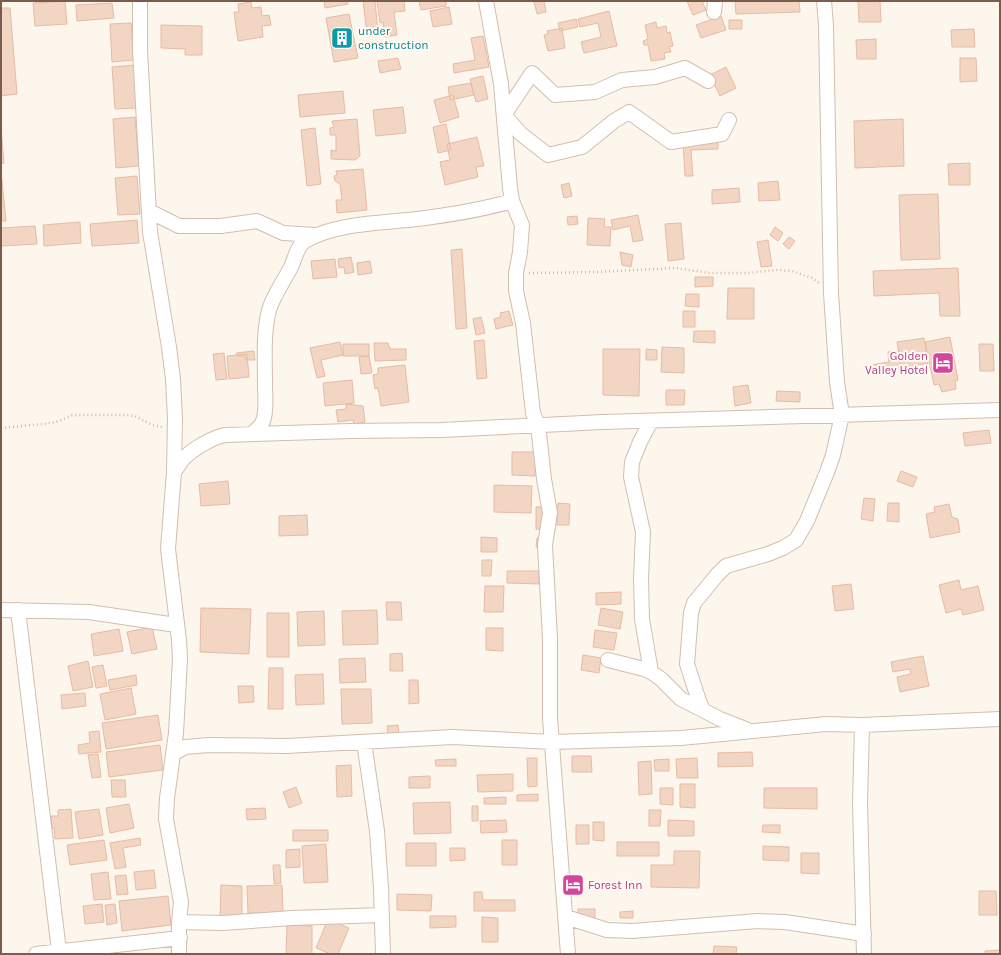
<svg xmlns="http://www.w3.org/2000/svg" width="1001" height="955" font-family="Karla,sans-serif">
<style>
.building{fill:#f3d5c3;stroke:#e6bba3}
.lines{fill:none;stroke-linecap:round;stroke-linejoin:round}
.minor-casing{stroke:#d1beb0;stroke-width:16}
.path{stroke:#d9b8a5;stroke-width:2.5;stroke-dasharray:1 3;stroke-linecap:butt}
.minor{stroke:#fff;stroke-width:14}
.labels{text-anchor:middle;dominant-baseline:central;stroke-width:4;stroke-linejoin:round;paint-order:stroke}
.culture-label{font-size:12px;fill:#0d838f;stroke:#fffaf3;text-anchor:start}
.hotel-label{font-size:12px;fill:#b23c85;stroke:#fffaf3;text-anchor:end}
</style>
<rect width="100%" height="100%" fill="#fdf6ec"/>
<path class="building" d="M65 1 67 24 35 26 33 3Z
M324 1H347L348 4 325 8Z
M363 1H375L378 33 367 34Z
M377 1H404L405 11 394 12 397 35 385 37 383 22 380 23Z
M419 1H446V6L421 10Z
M534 1H544L546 12 537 14Z
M687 1H702L706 10 693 15Z
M735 1H799L800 12 736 14Z
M858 1H880L881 22H859Z
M251 2 252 8 261 7 262 16 269 15 271 25 262 26 263 37 238 41 234 12H239L238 4Z
M112 3 114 18 77 21 76 5Z
M449 7 452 24 433 27 430 11Z
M1 8H10L17 94 1 96Z
M609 11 617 46 584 53 581 42 601 37 598 23 580 27 578 19Z
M349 14 358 58 334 62 326 18Z
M721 16 726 30 701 38 696 25Z
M576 19 578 27 560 31 558 23Z
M729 20H742V29H729Z
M656 22 657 28 666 26 667 33 670 32 673 46 669 47 671 52 664 53 665 59 651 61 648 45H644L643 41 648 39 645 25Z
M131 23 134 60 112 62 110 24Z
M161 25 202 26V55H185V49L161 48Z
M562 28 565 48 548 51 544 35 548 34 547 31Z
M974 29 975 47H952L951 30Z
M483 36 489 67 454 73 453 64 475 60 471 38Z
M876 39V59H857L856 40Z
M398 58 401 69 380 73 378 61Z
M960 58H976L977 81 960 82Z
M134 65 137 108 115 109 112 67Z
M726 67 736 88 720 96 710 75Z
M483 76 488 99 476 102 470 79Z
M471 83 474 95 450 100 448 87Z
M343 91 345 113 300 117 298 95Z
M453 95 459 117 440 123 434 100Z
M403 107 406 133 376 136 373 110Z
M135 117 139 166 116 168 113 119Z
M357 119 360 156 355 160 331 159V150L336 151V135H330V128L334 127 332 121Z
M903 119 904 166 855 168 854 121Z
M446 124 451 150 438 153 433 127Z
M1 128 4 163 1 164Z
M315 128 321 184 307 186 301 130Z
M477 137 484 166 476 167 478 177 445 185 440 162 450 160 447 144Z
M718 140V149L691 150 693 176H685L683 142Z
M970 163V185H949L948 164Z
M363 169 367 210 337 213 336 200H342L340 184 335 181 334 176 337 175 336 171Z
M1 171 6 221H1Z
M137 176 140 214 118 215 115 178Z
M778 181 780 200 759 201 758 183Z
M569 183 572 196 564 198 561 185Z
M739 188 740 202 712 204V190Z
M938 194 940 259 901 260 899 195Z
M638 215 643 240 633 242 630 226 613 230 611 220Z
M577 216 578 224 568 225 567 217Z
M588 218 605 219 604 227H611L610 246 587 245Z
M137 220 139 243 92 246 90 224Z
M80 222 81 243 44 246 43 225Z
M681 223 684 259 668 261 665 224Z
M35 226 37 244 1 246V228Z
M775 227 783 233 778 241 770 235Z
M789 237 795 241 789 249 783 244Z
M768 240 772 266 761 267 757 242Z
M462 249 467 328 456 329 451 250Z
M620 252 633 255 631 267 622 265Z
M351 257 354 272 345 274 344 267 339 268 338 259Z
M335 259 337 277 313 279 311 261Z
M370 261 372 273 358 275 357 263Z
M958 268 960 316H940L939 293 874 296 873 271Z
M695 277H713V286L695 287Z
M728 288H754V319H727Z
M686 294H699V307L685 306Z
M509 311 513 325 496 329 494 319 501 317 500 313Z
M683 311H695V327H683Z
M481 317 485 333 476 335 473 319Z
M694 331H715V343L693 342Z
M950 337 958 380 955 381 956 389 942 392 939 384 934 385 925 342Z
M924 338 928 363 902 368 897 342Z
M484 340 487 378 477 379 474 341Z
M340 342 343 355 321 360 325 376 317 378 310 348Z
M374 343H388L390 349H406V360L375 361Z
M343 344H369V356H343Z
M979 344H993L994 371H980Z
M662 347 684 348V373L661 372Z
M603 349H640L639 396 603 395Z
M646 349 657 350V360H646Z
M254 351 255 360H246L245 356H238L236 353Z
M898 351 901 369 872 373 871 365 889 362 888 352Z
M224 353 227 379 216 380 213 354Z
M247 354 249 377 229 379 227 356Z
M369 356 372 373 361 374 359 357Z
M405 365 409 402 381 406 378 388 375 389 373 375 378 374V368Z
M352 380 354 403 325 406 323 383Z
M748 385 751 403 735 406 733 387Z
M666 390H685L684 405H666Z
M777 391 800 392V402L776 401Z
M346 404 363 406 365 422 354 424 353 420 338 422 336 410 346 409Z
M989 430 991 443 965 446 963 433Z
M512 452H536L535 476 512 475Z
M901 471 917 477 913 487 897 481Z
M228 481 230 504 201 506 199 484Z
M494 485 532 486 531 513 494 512Z
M864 498 875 499 873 521 861 519Z
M558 503 570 504 569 525H557Z
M888 503H899V522L887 521Z
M949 504 952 517 958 519 960 532 930 538 926 514 935 512 934 507Z
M536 507H545L544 530 536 529Z
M307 515 308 535 279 536V516Z
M481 537 497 538V552H481Z
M537 538H543V548L536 547Z
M482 560H492L491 576H482Z
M507 571H539V584L507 583Z
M959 580 961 590 978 586 984 610 963 615 961 609 946 613 939 585Z
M851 584 854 609 835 611 832 586Z
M485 586H504L503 612H484Z
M621 592V604L596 605V593Z
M386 602H401L402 620H387Z
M201 608 251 609 249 654 200 652Z
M601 608 623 612 620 629 598 625Z
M377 610 378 644 343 645 342 611Z
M324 611 325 645 298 646 297 612Z
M267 613H289V657H267Z
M152 627 157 649 132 654 127 632Z
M486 628H503V651L486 650Z
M119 629 123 651 94 656 91 634Z
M595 630 617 633 614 650 593 647Z
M402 653 403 671H390V654Z
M583 655 601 658 599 673 581 670Z
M923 656 929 686 900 692 897 677 911 674 910 669 893 672 891 662Z
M365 658 366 682 340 683 339 659Z
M88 661 93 687 73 691 68 666Z
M103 665 107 686 96 688 92 667Z
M269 668H283V709H268Z
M323 674 324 704 296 705 295 675Z
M136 675 137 685 110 690 108 680Z
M409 680H418L419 703 409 704Z
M238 686H253L254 702 239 703Z
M131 688 136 714 105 720 100 694Z
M341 689H371L372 723 342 724Z
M85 693 86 706 62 709 61 695Z
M158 715 162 740 106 749 102 723Z
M398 725 399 734H388L387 726Z
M99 731 101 752 79 754 78 745 90 743 89 732Z
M160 745 163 770 109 777 106 752Z
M752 752 753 766 718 767V753Z
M98 754 101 777 92 778 88 755Z
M572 756H591L592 772H572Z
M527 758H537V786L528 787Z
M697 758 698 778H677L676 759Z
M456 759V766H436L435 760Z
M669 759V771H655L654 760Z
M651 761 652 794 639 795 638 762Z
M351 765 352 796 337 797 336 766Z
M513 774V791L478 792 477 775Z
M430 776V788H409V777Z
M111 780H125L126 797H112Z
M680 784H695V808L680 807Z
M296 787 302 803 289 808 283 792Z
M660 788H673V805L660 804Z
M764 788H817V809L764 808Z
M538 794V801H517V795Z
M506 797V804H484V798Z
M450 802 451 833 414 834 413 803Z
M129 804 134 828 110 833 106 808Z
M472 806H478V821H472Z
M265 808 266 819 247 820 246 809Z
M71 809 73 838 55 839 54 828H52L51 816H58V810Z
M99 809 103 835 79 839 75 812Z
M649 810H661L660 826H649Z
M506 820 507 832 481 833 480 821Z
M668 820 694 821V836H668Z
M593 822H604V841L593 840Z
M576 825H589V844H576Z
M763 825H780V833L762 832Z
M293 830H328V841H293Z
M140 838 141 845 123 848 126 867 115 869 110 843Z
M104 840 107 860 70 865 67 845Z
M502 840H517V865H502Z
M617 842H659V856H617Z
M406 843H436V866H406Z
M326 844 328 882 304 883 302 846Z
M763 846 789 847V861L763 860Z
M450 848H465V860L450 861Z
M300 849V867L286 868V850Z
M674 851H700L699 888 651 887V865H674Z
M801 853H819V874L801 873Z
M273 865H280L281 883 274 884Z
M154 870 156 888 136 890 134 872Z
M108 872 111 899 94 900 91 874Z
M126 875 128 894 117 895 115 876Z
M221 885 242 886V918H220Z
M282 885 283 913H248L247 886Z
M979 891H996L997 915H979Z
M474 892H482L483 900H515V911H474Z
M397 894 432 895 431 911 397 910Z
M168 896 171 925 122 931 119 901Z
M102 904 104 922 85 924 83 906Z
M115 904 117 923 107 925 105 905Z
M578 909H595V918H578Z
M633 911V918H620V912Z
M430 916H456V927L430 928Z
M482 917 498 918V942H482Z
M328 919 349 928 338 954H330L316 948Z
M287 925 312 926V954H286Z
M714 946 737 947 736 954H713Z
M1000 950V954H985V951Z"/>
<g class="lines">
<g class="minor-casing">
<path id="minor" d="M140 1V50L150 232 169 347 173 379 175 419 174 472 168 549 179 640 180 659 176 733 167 798 166 819 181 902 179 922V954
M486 1 501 84 510 188 512 201 522 225 520 252 516 273V291L523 323 533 413 538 425 544 479 550 513 545 545 550 639V718L568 954
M714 12 715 1
M708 81 685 68 655 77 622 80 595 92 555 95 532 73 504 115 521 134 548 155 582 147 614 121 629 112 671 142 722 134 729 120
M149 211 179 226H221L257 221 283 233 316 235
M251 434C255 431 261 427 263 421 267 411 265 396 265 385 265 360 263 334 269 310 274 294 284 281 291 267 295 259 297 246 305 241 334 223 384 223 417 219 450 215 481 210 512 201
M174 472C177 468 180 463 183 459 193 449 211 438 225 435L350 431 442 430 603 422 1000 410
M1 610 89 612 176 625
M18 610 59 951
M608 660 644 669 651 672 661 679 681 699 720 719 748 730
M651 672 642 619 641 578 643 532 631 477 632 462 640 442 651 421
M703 710 699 701 687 664 691 613 694 603 717 575 726 566 768 554 783 548 796 540 807 521 827 472 833 455 842 415 837 382 831 293 826 25 824 1
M862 725 860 803 864 954
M364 742 377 831 381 888 383 954
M173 754 185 747 209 745 286 746 453 737 552 742 681 738 826 724 862 725 1000 719
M566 917 607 930 632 931 758 921 785 922 864 934
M179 922 223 923 292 918 382 915
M36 954 180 938"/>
</g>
<path class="path" d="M529 273 597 272 675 268 710 273H748L776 270 792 271 812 278 819 283
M1 428 43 424 56 422 73 415H127L135 416 152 425 162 427"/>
<use href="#minor" class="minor"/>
</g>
<defs>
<g id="building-square" transform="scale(1.15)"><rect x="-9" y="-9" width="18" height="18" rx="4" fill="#0f9aa8" stroke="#fffaf3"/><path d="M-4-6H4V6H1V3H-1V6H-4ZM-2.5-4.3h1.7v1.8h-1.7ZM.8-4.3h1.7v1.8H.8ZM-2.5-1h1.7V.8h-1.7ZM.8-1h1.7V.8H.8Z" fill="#fff"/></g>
<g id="hotel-square" transform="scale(1.15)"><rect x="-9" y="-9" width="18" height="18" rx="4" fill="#d1479c" stroke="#fffaf3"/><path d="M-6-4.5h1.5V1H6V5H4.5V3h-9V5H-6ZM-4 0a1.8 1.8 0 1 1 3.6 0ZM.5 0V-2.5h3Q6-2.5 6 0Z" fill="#fff"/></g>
</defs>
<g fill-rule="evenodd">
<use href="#building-square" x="342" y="38"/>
<use href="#hotel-square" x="943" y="363"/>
<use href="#hotel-square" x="573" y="885"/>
</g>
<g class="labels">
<g class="culture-label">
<text x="358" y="31">under<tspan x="358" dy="14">construction</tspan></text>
</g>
<g class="hotel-label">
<text x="928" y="356">Golden<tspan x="928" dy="14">Valley Hotel</tspan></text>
<text x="588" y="885" text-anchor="start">Forest Inn</text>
</g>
</g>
<rect width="1001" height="955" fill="none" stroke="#7a5c4d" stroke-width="4"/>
</svg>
